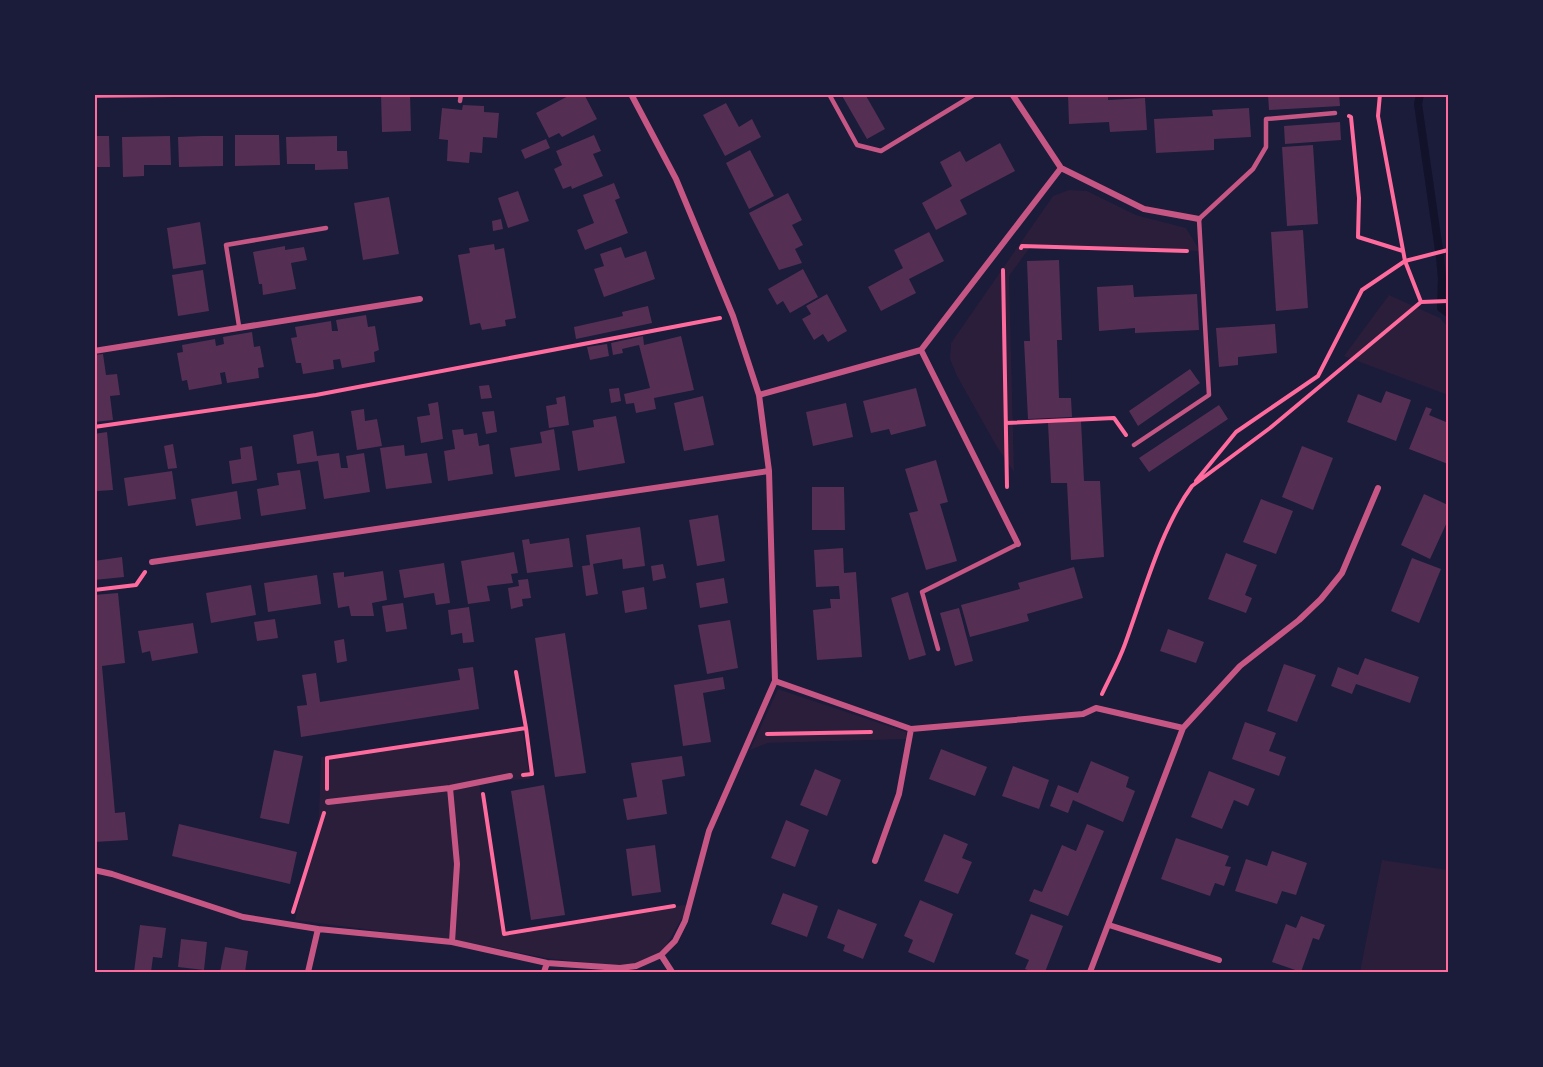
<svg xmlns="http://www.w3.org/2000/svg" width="1543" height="1067" font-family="Figtree,sans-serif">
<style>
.green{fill:#2a1e3b}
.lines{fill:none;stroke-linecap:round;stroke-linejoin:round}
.stream{stroke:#12122b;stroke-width:8}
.building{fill:#542f53}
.path{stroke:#ff6b9d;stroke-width:4}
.service{stroke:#c65784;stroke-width:4.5}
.minor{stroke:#c65784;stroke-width:6}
.neatline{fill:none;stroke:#ff6b9d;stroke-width:2}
</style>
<rect width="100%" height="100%" fill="#1b1b3a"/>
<path class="green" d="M1069 190 1087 191 1136 215 1186 228 1200 251 1031 246 1009 276 1014 472 997 447 957 376 950 359 951 343 1053 196Z
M1389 295 1440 318 1448 327V395L1344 356Z
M778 689 906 732V739L768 743 750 750Z
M522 727 530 779 479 782 505 934 690 904 662 953 627 967 546 958 471 943 295 920 319 816 321 757Z
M1382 860 1448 870V972H1360Z"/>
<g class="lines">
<path class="stream" d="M1420 94 1418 104 1440 257 1442 279 1441 308 1448 313"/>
</g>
<path class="building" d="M381 94H410L411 131 382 132Z
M572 94H584L597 119 562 137 559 133 549 138 536 113Z
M841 94H865L885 129 867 139Z
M1068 94H1108V100L1145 98 1147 130 1110 132 1109 122 1069 124Z
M1268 94H1339L1340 106 1269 110Z
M726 103 739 127 752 119 761 137 725 156 703 115Z
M463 105 484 106V112L499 113 497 138 483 137 482 153 470 152 469 163 447 161 448 140 439 139 442 108 462 110Z
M1249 108 1251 137 1214 139V150L1156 153 1154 119 1213 116 1212 110Z
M1340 122 1341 140 1285 144 1284 126Z
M235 135H279L280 165 235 166Z
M594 135 601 151 593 154 603 176 572 189 571 186 563 189 554 169 562 165 556 151Z
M94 136H109L110 167H94Z
M170 136 171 165H144V176L123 177 122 137Z
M202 136H223V166L179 167 178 137Z
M337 136V151H347L348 169 315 170V164H287L286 137Z
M546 139 550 148 525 159 521 150Z
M1000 143 1015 171 960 200 967 214 936 230 922 203 952 186 940 162 960 151 966 162Z
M1313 145 1318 224 1287 226 1282 147Z
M750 150 774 196 749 209 726 163Z
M614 183 620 198 615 200 628 233 585 250 577 230 594 223 583 195Z
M518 191 529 221 508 228 498 198Z
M788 193 802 220 792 225 803 245 795 249 802 263 779 270 749 213Z
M389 197 399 254 363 260 354 203Z
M501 219 503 229 493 231 492 221Z
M200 222 206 264 173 269 167 228Z
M1303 230 1308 308 1276 311 1271 232Z
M929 232 944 261 909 279 916 293 881 311 868 287 903 268 894 250Z
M494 244 495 250 504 248 516 318 505 320 506 326 482 330 480 323 470 325 458 255 470 253 469 248Z
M285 246V250L304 247 307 260 291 263 296 289 263 295 262 284H259L253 252Z
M621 247 625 258 646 251 655 279 604 297 594 269 604 266 600 254Z
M1059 260 1062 340H1057L1059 398H1071L1072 417 1028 419 1024 341H1030L1027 261Z
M803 269 818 297 790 313 783 301 777 305 768 289Z
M203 270 209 311 178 316 172 275Z
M1133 285 1134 297 1197 294 1199 330 1135 333V328L1099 331 1097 287Z
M827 294 847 331 828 342 823 334 814 340 802 319 811 314 806 306Z
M648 306 652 323 576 339 574 327 623 316 622 312Z
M366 315 368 327 375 326 379 350 374 352 375 362 342 368 340 359 333 360 334 369 303 374 301 363H296L291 338 297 337 295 327 331 321 332 331H338L336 320Z
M1275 324 1277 353 1238 357V365L1219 367 1216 328Z
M252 332 254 347 260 346 264 367 258 368 259 378 227 383 225 372 220 373 222 384 189 390 187 380 182 381 177 353 183 352 182 345 215 339 216 346 224 344 223 337Z
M643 336 644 345 681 336 694 390 654 398 656 409 636 413 634 403 626 404 624 394 650 388 639 345 622 349 623 353 613 355 611 343Z
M607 344 609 356 590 360 587 347Z
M103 354 106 375 117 374 120 395 110 396 113 420 94 422V355Z
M1190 369 1200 383 1138 426 1129 411Z
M489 385 492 398 481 399 479 386Z
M619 388 621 401 611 403 609 389Z
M916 388 926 426 891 435 889 429 871 433 863 401Z
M1386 391 1411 400 1396 441 1347 422 1358 394 1381 403Z
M565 396 569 425 549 428 546 406 557 404 556 398Z
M703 396 714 445 684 451 674 403Z
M438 402 443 439 421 443 417 417 430 415 428 404Z
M846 403 853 437 813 446 806 412Z
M1219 405 1228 419 1149 472 1139 458Z
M1426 407 1432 409 1429 415 1446 422 1448 415V464L1409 449Z
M364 409 365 421 377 419 382 446 357 450 351 411Z
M494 411 497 432 486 434 482 412Z
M616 416 625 463 578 471 572 431 594 427 593 420Z
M1081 421 1084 481H1100L1104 557 1071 560 1067 483H1051L1048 423Z
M463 429 464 435 477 433 479 446 489 444 493 474 448 481 444 451 455 449 452 430Z
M554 429 560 470 515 477 510 448 542 443 540 432Z
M313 431 317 456 339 453 341 468H348L346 456 364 453 370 492 324 499 318 461 297 464 293 435Z
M107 432 113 490 97 491 96 479H94V434Z
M173 444 177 468 168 469 164 446Z
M404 445 405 456 427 453 432 483 386 489 380 448Z
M252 446 257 480 232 484 229 461 241 459 240 448Z
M1302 446 1333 458 1313 510 1282 497Z
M936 460 948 502 940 504 957 561 926 570 909 513 918 511 905 469Z
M300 470 306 509 261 516 257 489 279 485 277 473Z
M172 471 176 499 128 506 124 478Z
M812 487H844L845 530H812Z
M237 491 241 519 196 526 191 499Z
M1424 494 1448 505V520L1430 559 1401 545Z
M1261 499 1293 511 1276 554 1243 542Z
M718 515 725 561 697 566 689 520Z
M640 527 645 566 623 569 622 559 593 564 598 594 586 596 582 566 590 565 586 535Z
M569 538 573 567 527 573 522 540 529 539 530 544Z
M843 548 844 573 856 572 862 657 817 660 813 610 831 608 830 599H840L839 586 816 587 814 550Z
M514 552 518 573 511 574 513 583 487 586 490 601 468 604 461 561Z
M1226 553 1257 565 1245 595 1252 598 1246 613 1208 599Z
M122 557 124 577 94 580V561Z
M1412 558 1441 569 1419 623 1391 611Z
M444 563 450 603 436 605 434 593 404 598 399 570Z
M663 564 666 578 653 581 651 566Z
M1074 567 1083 598 1027 614 1029 621 970 637 961 605 1020 589 1018 583Z
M383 571 387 600 372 603 374 616H351L349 606 338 608 333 573 344 572V577Z
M317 575 321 604 268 612 264 583Z
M724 578 728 603 700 608 696 583Z
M528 579 531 598 522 599 523 606 511 609 508 588 519 586 518 580Z
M251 585 256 615 211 623 206 593Z
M644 587 647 609 625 613 622 591Z
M908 592 926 655 909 660 891 598Z
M118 593 125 663 102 666 115 813 125 812 128 840 94 842V595Z
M403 603 407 629 386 632 382 606Z
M469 607 474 642 463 643 462 633 451 635 448 610Z
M959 608 973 661 955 666 940 613Z
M275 619 278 638 257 641 254 622Z
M730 620 738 668 707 674 698 625Z
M193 623 198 653 152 661 150 651 142 653 138 631Z
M1168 629 1204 642 1196 663 1160 651Z
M565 633 586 773 555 777 535 638Z
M344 639 347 661 337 663 334 641Z
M1365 658 1419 677 1410 703 1356 684 1352 694 1331 686 1338 667 1358 675Z
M1284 664 1316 675 1297 722 1267 711Z
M473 667 479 709 301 737 297 706 307 705 302 675 316 673 320 702 460 680 458 669Z
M723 677 725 689 703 693 711 742 683 746 674 685Z
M1245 722 1276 733 1269 751 1286 757 1279 776 1232 759Z
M941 749 987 767 975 796 929 779Z
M274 750 303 756 289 824 260 818Z
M682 756 685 776 662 780 667 814 627 820 623 799 637 797 631 763Z
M1091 761 1129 777 1126 787 1135 791 1123 822 1073 800 1068 813 1050 806 1058 785 1078 793Z
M1013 766 1049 780 1039 809 1002 796Z
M815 769 841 780 827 816 800 805Z
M1209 771 1255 789 1248 806 1234 800 1222 829 1191 817Z
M544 785 565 915 531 920 511 791Z
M786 820 809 830 795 867 771 858Z
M179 824 297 852 290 884 172 856Z
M1087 824 1104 831 1068 916 1029 901 1034 889 1042 892 1062 845 1076 851Z
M944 834 968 844 962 858 972 862 958 894 924 881Z
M1176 838 1229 856 1225 866 1231 867 1224 886 1215 883 1210 896 1161 879Z
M655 845 661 892 632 896 626 849Z
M1272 851 1307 863 1296 895 1282 891 1277 904 1235 891 1246 859 1267 866Z
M783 893 818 906 807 937 771 924Z
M920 900 953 914 934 963 908 952 913 940 904 936Z
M838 909 877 924 863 959 843 951 845 945 827 938Z
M1031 914 1063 926 1045 972H1032L1025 969 1029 960 1015 954Z
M1301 916 1325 925 1319 940 1313 938 1301 972 1272 962 1286 924 1296 928Z
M140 925 166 928 162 958 153 957 151 972H134Z
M181 939 207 942 204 970 178 967Z
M225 947 248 951 245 972H220Z"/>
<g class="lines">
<path class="path" d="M1380 94 1378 116 1405 261 1421 302
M1349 116 1351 117 1359 198 1358 237 1403 251
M1021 248 1022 246 1187 251
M1003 270 1007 487
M1421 302 1448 301
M1006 423 1114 418 1126 435
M94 427 316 395 720 318
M1196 481 1236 432 1318 376 1362 290 1405 261 1448 250
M94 590 136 585 145 572
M1102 694C1110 677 1119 661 1125 644 1143 595 1161 528 1192 486L1270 428 1421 302
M767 734 871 732
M523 775 532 774 526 728
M327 789V758L526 728 516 672
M483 794 504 934 674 906
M293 912 324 813"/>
<path class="service" d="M829 94 857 145 881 151 975 94
M460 101 461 94
M239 326 226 245 326 228
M1134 445 1209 395 1199 219 1253 169 1266 147V119L1335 113
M938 649 922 592 1018 544"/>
<path class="minor" d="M94 95 174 94
M1061 168 1144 209 1199 219
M921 350 1018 544
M94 351 420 299
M759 395 921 350 1061 168 1012 94
M152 562 769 471
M775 681 911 729 1083 714 1096 708 1183 728
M450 788 457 864 452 942
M328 802 450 788 510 776
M875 861 899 794 911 729
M94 870 112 874 243 917 318 929 452 942 547 963 620 968 636 966 661 955 675 941 685 921 709 831 775 681 769 471 759 395 733 316 676 179 631 94
M1109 925 1219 960
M661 955 672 972
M308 972 318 929
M544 972 547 963
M1090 972 1183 728 1240 666 1299 620 1321 599 1342 573 1378 488"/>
</g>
<rect width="1543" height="1067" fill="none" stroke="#1b1b3a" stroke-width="192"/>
<rect x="96" y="96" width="1351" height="875" class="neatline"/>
</svg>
